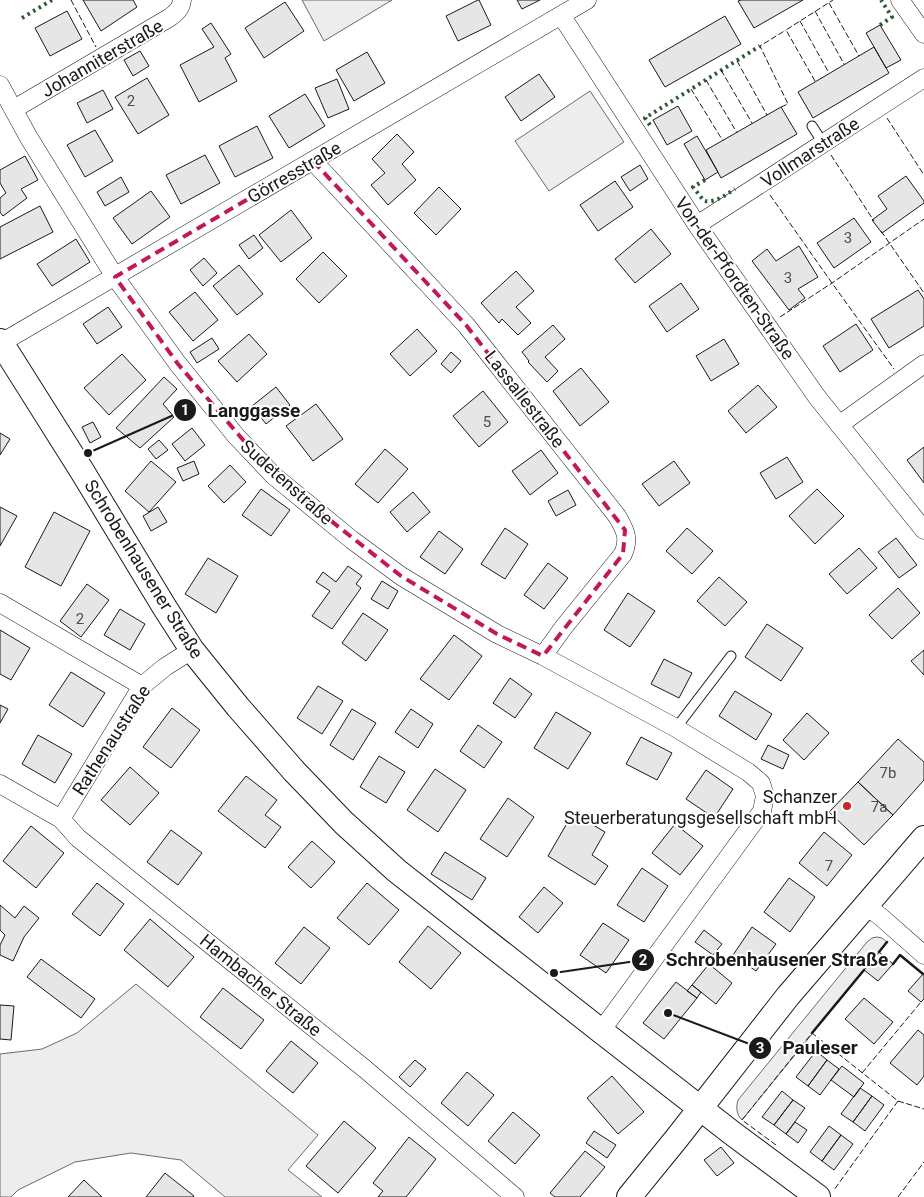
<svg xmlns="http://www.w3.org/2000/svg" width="924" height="1197" font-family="Roboto,sans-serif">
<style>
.green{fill:#ededed;stroke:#6a6a6a}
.building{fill:#e6e6e6;stroke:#1a1a1a}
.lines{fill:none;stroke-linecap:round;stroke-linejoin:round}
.lane-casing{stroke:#1a1a1a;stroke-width:11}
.street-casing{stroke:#1a1a1a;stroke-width:19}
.secondary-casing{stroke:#1a1a1a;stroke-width:26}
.lane{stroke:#fff;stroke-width:9}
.street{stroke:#fff;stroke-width:18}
.secondary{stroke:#fff;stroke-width:24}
.hedge{stroke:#2b5a34;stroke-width:4;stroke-dasharray:2.5 4;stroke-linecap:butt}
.fence{stroke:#1a1a1a;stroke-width:1;stroke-dasharray:6 2.5;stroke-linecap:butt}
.wall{stroke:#1a1a1a;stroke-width:2.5}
.marked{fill:none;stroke:#c2185b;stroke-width:4;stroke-dasharray:10 6;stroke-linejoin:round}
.poi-dot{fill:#c62828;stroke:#fff;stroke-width:2}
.labels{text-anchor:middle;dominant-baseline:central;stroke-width:4;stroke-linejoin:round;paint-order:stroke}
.number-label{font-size:15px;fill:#4d4d4d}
.street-label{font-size:18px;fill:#1a1a1a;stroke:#fff}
.poi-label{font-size:18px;fill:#1a1a1a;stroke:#fff;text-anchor:end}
.leader{fill:none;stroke:#1a1a1a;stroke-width:2}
.callout-dot{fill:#1a1a1a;stroke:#fff;stroke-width:2}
.mark-label{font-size:15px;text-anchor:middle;font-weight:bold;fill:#fff}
.callout-label{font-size:19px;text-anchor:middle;font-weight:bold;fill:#1a1a1a;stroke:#fff;stroke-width:4;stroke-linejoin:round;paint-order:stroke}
</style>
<rect width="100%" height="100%" fill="#fff"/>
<path class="green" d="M302 0H392L324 41Z
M590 91 624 142 549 191 515 141Z
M877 937 882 938 887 942 742 1120C736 1114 736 1107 738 1100L867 942 872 938Z
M136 984 318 1135 288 1170 322 1197H225L181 1160 131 1153 75 1162 18 1190 11 1197H0V1054L42 1049 77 1033Z"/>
<path class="building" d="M83 0H133L137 7 101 31Z
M478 0H479L491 25 458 41 446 16Z
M517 0H540L522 9Z
M741 0H803L754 28 738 1Z
M285 2 304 31 264 58 245 28Z
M67 11 82 39 50 56 35 28Z
M725 16 741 44 665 87 649 60Z
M211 23 231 54 225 58 237 81 199 102 180 65 214 47 202 29Z
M880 25 901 60 886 68 866 33Z
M874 47 889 73 813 118 798 92Z
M140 51 149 66 133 76 124 60Z
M367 52 385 83 354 101 336 70Z
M539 74 555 97 521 121 505 97Z
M147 78 169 115 138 134 115 97Z
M337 79 349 109 328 118 315 88Z
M103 90 113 109 87 123 77 103Z
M305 94 325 126 289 148 269 116Z
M678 106 692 131 667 145 653 120Z
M781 107 797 134 721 178 706 150Z
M257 126 273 158 235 177 219 146Z
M95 130 113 161 85 177 67 145Z
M397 134 414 152 402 164 416 180 388 205 371 185 385 173 372 159Z
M697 136 718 172 705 180 684 144Z
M205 155 220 183 181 204 166 175Z
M25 156 38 180 21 189 27 198 3 216 0 212V198L6 193 0 183V170Z
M640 165 648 179 630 191 621 177Z
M906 176 924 201V203L882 233 872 220 887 209 878 196Z
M121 177 129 192 105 206 97 192Z
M615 181 633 207 598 231 580 205Z
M439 187 461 209 436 235 414 213Z
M151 191 170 217 132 244 113 218Z
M40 206 53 232 0 259V227Z
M291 210 312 238 281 262 259 235Z
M854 218 871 242 834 268 817 243Z
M651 229 671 254 635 283 615 259Z
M254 235 263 248 249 259 239 245Z
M76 239 90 262 52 286 37 264Z
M799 246 818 277 798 289 805 298 789 310 752 261 767 249 776 261Z
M323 252 347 276 319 303 296 279Z
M204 258 217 273 203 286 190 270Z
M239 265 263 294 237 315 213 286Z
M516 271 534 291 516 307 531 323 518 335 502 319 499 323 481 303Z
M681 283 699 309 667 332 649 306Z
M918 290 924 299V326L889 348 871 319Z
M195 292 218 320 193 341 169 312Z
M108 307 122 327 97 344 83 324Z
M856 324 873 350 840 372 823 346Z
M553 325 565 339 545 357 558 371 547 382 528 362 529 361 522 352Z
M417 329 437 351 410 376 390 354Z
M249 334 267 354 237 382 218 361Z
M212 338 219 349 197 363 190 352Z
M724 339 739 364 711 381 696 356Z
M451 352 461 361 451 373 441 364Z
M122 354 146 380 109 415 84 388Z
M581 368 609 402 580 426 553 391Z
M164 377 177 389 163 404 174 417 140 448 116 428Z
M758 385 777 407 746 433 728 411Z
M276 387 290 405 266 424 252 406Z
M483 391 508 422 479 447 453 416Z
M316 404 343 439 313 461 286 426Z
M93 422 101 437 90 443 82 427Z
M192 428 205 445 185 461 172 444Z
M0 433 10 439 0 455Z
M159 440 168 450 156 459 148 449Z
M924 447V483L907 460Z
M385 449 408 469 378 503 355 484Z
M541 450 558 473 530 495 512 471Z
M787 457 803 482 776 499 760 473Z
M151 461 176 482 149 512 125 491Z
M194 461 199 474 183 481 177 468Z
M674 461 690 483 659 506 642 484Z
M230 465 246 482 224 503 208 486Z
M261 489 290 510 271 536 242 515Z
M817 489 844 516 815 544 789 516Z
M568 490 576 505 556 516 548 501Z
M413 492 430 512 407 532 390 512Z
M0 507 17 516 0 546Z
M158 507 167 522 151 531 143 516Z
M54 512 90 531 61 586 25 567Z
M505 528 528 544 505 579 481 564Z
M687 528 713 551 692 574 666 551Z
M439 531 463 549 445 574 420 557Z
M896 538 917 565 899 578 878 552Z
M859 548 877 568 847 594 829 574Z
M208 558 238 576 216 613 185 594Z
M548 563 568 578 544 609 524 595Z
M348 566 362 576 356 584 361 588 332 629 312 616 330 591 316 582 323 572 336 582Z
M719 577 747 602 725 626 697 601Z
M382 581 398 591 388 609 371 599Z
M87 584 109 600 81 637 60 621Z
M898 588 920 613 892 639 869 615Z
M628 593 655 611 630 647 604 630Z
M120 609 145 624 130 650 104 635Z
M363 613 388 630 366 661 342 643Z
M767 624 803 648 781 681 745 657Z
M0 630 30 648 11 680 0 674Z
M454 635 482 656 449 700 420 679Z
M924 650V675L911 661Z
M664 659 692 673 679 698 651 684Z
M71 672 105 693 83 727 49 705Z
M510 678 532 694 515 718 493 703Z
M318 686 343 701 322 734 297 718Z
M735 691 772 714 756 740 719 716Z
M0 705 8 709 0 723Z
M172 708 200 730 171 768 143 747Z
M352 709 376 723 353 760 330 745Z
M411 709 433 724 418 748 395 732Z
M556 712 591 733 568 769 534 748Z
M807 713 829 733 804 760 783 740Z
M478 725 502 742 484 768 460 751Z
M38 735 72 754 55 783 22 764Z
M641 737 672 753 657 780 626 764Z
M898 739 924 762V780L893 815 858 782Z
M768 745 789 755 783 769 761 759Z
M379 756 405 772 386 803 360 787Z
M130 767 159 793 130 825 101 800Z
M435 769 466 790 438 832 407 810Z
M706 770 733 789 714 818 686 799Z
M246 776 277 800 265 815 281 827 265 848 218 811Z
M858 782 893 815 864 845 829 812Z
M508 798 534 817 507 857 480 839Z
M573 813 605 832 592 855 608 866 595 885 548 856Z
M675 824 703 846 680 875 652 853Z
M31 826 64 853 36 888 3 861Z
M171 830 202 853 178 885 147 862Z
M824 832 852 855 827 886 799 863Z
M312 841 335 862 311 888 288 867Z
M445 852 486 878 472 900 431 874Z
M642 868 668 886 644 922 617 905Z
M789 878 815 897 790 932 764 912Z
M97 883 124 904 100 936 72 914Z
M367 883 399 910 369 945 337 918Z
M544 887 563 903 538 933 519 917Z
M0 905 15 918 24 906 39 918 24 937 13 961 0 955V945L5 935 0 930Z
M150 919 194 957 168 987 124 950Z
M603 923 629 940 606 973 580 955Z
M428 926 461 953 431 989 399 962Z
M304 927 330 948 301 984 275 963Z
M752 927 776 944 756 971 733 955Z
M704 930 722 944 713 955 695 942Z
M879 952 893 964 878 981 864 970Z
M41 959 95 999 81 1018 27 977Z
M709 964 732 983 716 1004 692 985Z
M923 974 924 975V999L921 1002 908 991Z
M676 982 697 998 664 1039 643 1023Z
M692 985 701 992 697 998 687 991Z
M223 988 264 1020 241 1049 200 1017Z
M864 998 893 1022 874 1044 845 1019Z
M0 1005 14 1006 11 1040 0 1039Z
M918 1030 924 1035V1076L917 1085 890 1063Z
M291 1041 318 1063 293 1093 266 1071Z
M816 1051 827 1060 808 1086 796 1077Z
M415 1060 426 1069 410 1087 399 1077Z
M827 1060 839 1069 820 1095 808 1086Z
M842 1066 864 1083 854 1097 831 1080Z
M467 1072 494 1095 468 1126 441 1103Z
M612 1076 644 1112 618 1134 587 1098Z
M860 1088 872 1096 853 1122 841 1114Z
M782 1091 793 1100 774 1125 762 1117Z
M872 1096 884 1105 865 1131 853 1122Z
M793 1100 805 1108 786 1134 774 1125Z
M513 1112 540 1135 515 1164 488 1141Z
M344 1121 376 1148 338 1193 306 1166Z
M795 1122 807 1130 798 1143 786 1134Z
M829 1126 841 1135 822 1161 810 1152Z
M594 1131 616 1145 607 1158 586 1143Z
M841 1135 853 1144 834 1170 822 1161Z
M409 1137 436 1159 406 1197H378L383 1191 373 1183Z
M721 1147 734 1163 717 1176 704 1160Z
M585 1151 605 1167 580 1197H555L550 1193Z
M165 1173 194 1196 193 1197H146Z
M84 1180 102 1197H68Z"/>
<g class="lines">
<g class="lane-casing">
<path id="lane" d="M812 126 823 143
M676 728 731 656"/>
</g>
<g class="street-casing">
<path id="street" d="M900 0 924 34
M561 15 697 225 817 397 924 530
M0 85 29 138 115 277 178 364 236 436 274 476 352 540 401 576 497 634 543 656 676 728 748 772 761 783 765 796 762 811 601 1031
M14 109 169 18C176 13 181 9 182 0
M313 161 466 325 617 516C625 530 630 538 623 554L563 628 543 656
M697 225 924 78
M1 343 587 0
M839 425 924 364
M0 603 142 686
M0 784 61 819 78 838 365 1069 515 1197
M61 819 142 686 165 667 192 650
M865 905 881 917 924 955"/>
</g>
<g class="secondary-casing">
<path id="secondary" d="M0 341 82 471 165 608 192 650 238 707 294 771 344 823 397 871 601 1031 732 1133 818 1197
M629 1197 677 1138 788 996 924 838"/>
</g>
<use href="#lane" class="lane"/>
<use href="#street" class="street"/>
<use href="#secondary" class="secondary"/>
<path class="hedge" d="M22 18 52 0
M880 25 892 17 881 0
M650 125 645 118 760 46
M705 180 693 187 704 201C716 203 725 195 735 189"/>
<path class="fence" d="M71 0 96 47
M829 3 859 56
M815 11 844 64
M800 21 829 73
M737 61 767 115
M721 70 752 123
M706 80 737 133
M815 81 786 30 833 0
M691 89 723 141
M781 107 788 104 760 46 786 30
M887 118 924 175
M831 155 874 221
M770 195 832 283 894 369
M881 231 924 293
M780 317 832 283 924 219
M862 1073 921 1002
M898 1101 924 1109
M776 1145 742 1120 812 1033 898 1101 834 1190
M898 1197 924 1162"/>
<path class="wall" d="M879 952 887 942
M893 964 900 955 923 974
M812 1033 864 970"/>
</g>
<path class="marked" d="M313 161 466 325 625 530 623 554 543 656 497 634 401 576 274 476 178 364 115 277Z"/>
<circle class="poi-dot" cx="847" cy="806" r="5"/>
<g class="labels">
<g class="number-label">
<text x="131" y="101">2</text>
<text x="848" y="238">3</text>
<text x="788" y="278">3</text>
<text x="487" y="422">5</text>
<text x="80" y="619">2</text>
<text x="888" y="773">7b</text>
<text x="879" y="807">7a</text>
<text x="829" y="866">7</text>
</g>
<g class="street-label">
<text transform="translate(102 58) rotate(-30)">Johanniterstraße</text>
<text transform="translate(810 152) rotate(-33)">Vollmarstraße</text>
<text transform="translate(294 172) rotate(-30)">Görresstraße</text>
<text transform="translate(735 278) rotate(55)">Von-der-Pfordten-Straße</text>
<text transform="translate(525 399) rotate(52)">Lassallestraße</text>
<text transform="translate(287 482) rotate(42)">Sudetenstraße</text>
<text transform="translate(144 569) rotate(58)">Schrobenhausener Straße</text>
<text transform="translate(111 740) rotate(-57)">Rathenaustraße</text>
<text transform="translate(261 985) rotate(39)">Hambacher Straße</text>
</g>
<g class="poi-label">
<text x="837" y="796">Schanzer<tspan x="837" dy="21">Steuerberatungsgesellschaft mbH</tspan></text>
</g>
</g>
<path class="leader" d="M88 453L185 410M554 973L643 960M668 1013L760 1048"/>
<g class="callout-dot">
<circle cx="88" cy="453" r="5"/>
<circle cx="554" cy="973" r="5"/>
<circle cx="668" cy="1013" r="5"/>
<circle cx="185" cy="410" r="12"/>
<circle cx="643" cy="960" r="12"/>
<circle cx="760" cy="1048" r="12"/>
</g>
<g class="mark-label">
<text x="185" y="415">1</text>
<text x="643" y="965">2</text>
<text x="760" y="1053">3</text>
</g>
<g class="callout-label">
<text x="254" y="417">Langgasse</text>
<text x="777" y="966">Schrobenhausener Straße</text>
<text x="820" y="1054">Pauleser</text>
</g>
</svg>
